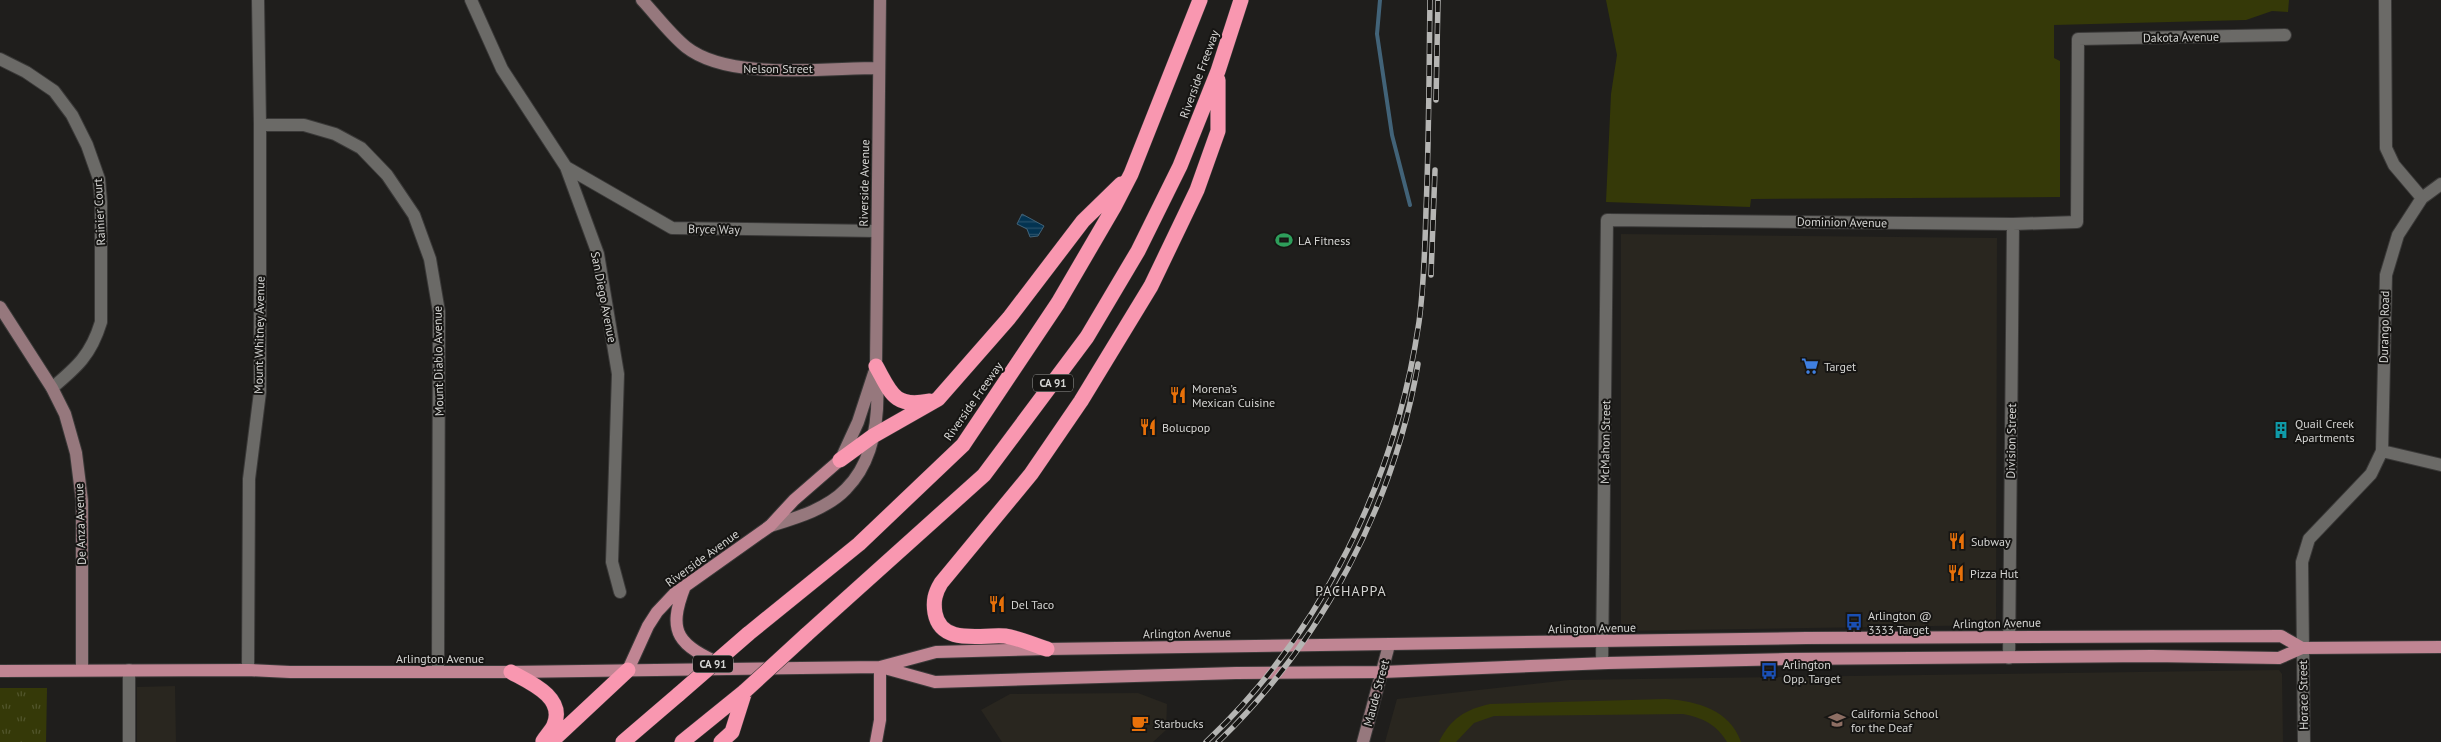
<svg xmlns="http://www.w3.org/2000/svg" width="2441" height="742" font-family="'PT Sans',sans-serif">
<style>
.built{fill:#29261f}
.grass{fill:#353908}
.park{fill:url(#park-tufts)}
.water{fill:url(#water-rules);stroke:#426378}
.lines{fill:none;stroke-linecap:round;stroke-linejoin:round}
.stream{stroke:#426378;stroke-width:4}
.street-casing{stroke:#3a3938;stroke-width:14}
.secondary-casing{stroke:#3a3938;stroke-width:14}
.primary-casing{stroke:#3a3938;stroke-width:14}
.highway-casing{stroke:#3a3938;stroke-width:16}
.street{stroke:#6b6a67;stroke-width:12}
.secondary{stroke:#96787d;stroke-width:12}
.primary{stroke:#c08593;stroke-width:12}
.highway{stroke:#f997b0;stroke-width:15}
.rail-casing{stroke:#b5b5b3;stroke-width:5.5}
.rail{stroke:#161513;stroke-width:4;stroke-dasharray:11;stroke-linecap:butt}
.highway-bridge-casing{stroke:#3a3938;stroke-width:16;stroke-linecap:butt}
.highway-bridge{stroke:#f997b0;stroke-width:15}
.labels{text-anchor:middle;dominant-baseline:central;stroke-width:4;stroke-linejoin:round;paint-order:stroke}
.shield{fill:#161513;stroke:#9b9b99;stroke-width:1}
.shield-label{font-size:11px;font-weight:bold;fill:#d4d4d2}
.street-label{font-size:12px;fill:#d4d4d2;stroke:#161513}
.poi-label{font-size:12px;fill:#d4d4d2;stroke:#161513;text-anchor:start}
.neighbourhood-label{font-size:14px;letter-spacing:1px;fill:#d4d4d2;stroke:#161513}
</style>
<defs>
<pattern id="park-tufts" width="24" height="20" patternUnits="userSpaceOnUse" patternTransform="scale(1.25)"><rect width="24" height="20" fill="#353908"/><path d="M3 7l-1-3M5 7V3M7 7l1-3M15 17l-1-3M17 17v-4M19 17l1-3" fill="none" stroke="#51552b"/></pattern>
<pattern id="water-rules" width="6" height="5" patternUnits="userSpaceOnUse" patternTransform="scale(1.25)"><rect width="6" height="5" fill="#033351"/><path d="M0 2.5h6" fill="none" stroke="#275069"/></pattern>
</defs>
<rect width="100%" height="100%" fill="#1f1e1c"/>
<path class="built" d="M1621 234 1997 238 1996 625 1621 631Z
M2279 670 2282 674 2283 742H1385L1397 699 1569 680Z
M175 686 176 742H137V687Z
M1138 693 1167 704 1166 730 1153 742H1002L981 710 1010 694Z"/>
<path class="grass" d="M1606 0H2289L2288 12 2272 11 2246 20 2054 25V58L2060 61V197L1751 199 1750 207 1606 202 1611 94 1617 55Z
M1666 699C1697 701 1730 710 1741 742H1727C1716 724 1703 718 1683 714L1494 716 1474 723 1456 742H1439C1450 719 1466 709 1490 704Z"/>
<path class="park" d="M0 688H47L46 742H0Z"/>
<path class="water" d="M1022 214 1044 226 1038 236 1030 237 1027 229 1017 224Z"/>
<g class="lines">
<path class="stream" d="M1380 0 1377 34 1392 135 1410 205"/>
<g class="street-casing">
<path id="street" d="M471 0 502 69 566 167 598 254 618 374 612 562 620 592
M0 59 26 72 54 91 72 115 87 145 99 179 101 202V322C91 355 77 367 52 388
M260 125H304L335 134 361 148 387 175 414 215 430 259 439 312 438 672
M566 167 672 228 877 231
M2422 198 2441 184
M2382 451 2441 465
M2009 658 2013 224
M1602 663 1607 220 2013 224 2077 222 2078 39 2285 35
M129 670V742
M248 670 249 479 260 392V125L258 0
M2304 742 2302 562 2309 539 2371 474 2382 451 2386 275 2398 235 2422 198 2394 165 2386 148 2385 0"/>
</g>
<g class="secondary-casing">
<path id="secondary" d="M642 0C656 15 670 34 686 47 729 81 825 68 879 68
M0 307 52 388 65 414 76 453 82 501V670
M841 459 858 422 874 373
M770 526C796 518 827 509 846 489 878 457 880 407 876 366L880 0
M1363 742 1389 645"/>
</g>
<g class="primary-casing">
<path id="primary" d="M685 586C666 634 679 645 723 665
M881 667 935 682 1236 673 1382 672 1608 663 1786 659 2152 656 2279 658 2302 648 2441 647
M628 670 648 626 657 612 674 594 770 526 794 500 840 460
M0 671 248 670 290 672H511L880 667 936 652 1047 649 1806 638 2281 636 2302 648
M876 742 880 720V667"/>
</g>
<g class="highway-casing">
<path id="highway" d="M876 366C891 393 894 408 929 401
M840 460 873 436 938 399 1009 318 1083 221 1121 184
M748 634 859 544 963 445 1058 303 1114 207 1131 174 1200 0
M806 635 984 475 1087 337 1138 251 1180 166 1218 71 1241 0
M1047 649C1034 645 1019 638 1005 636 982 634 941 646 935 613 933 601 935 593 941 583L1031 474 1081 401 1151 286 1197 190 1218 131V80
M511 672C529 682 566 697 554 725 552 730 546 736 543 741
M551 742 628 670
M623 742 679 694
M682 742 745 691
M721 742 732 732 745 691"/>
</g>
<use href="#street" class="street"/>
<use href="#secondary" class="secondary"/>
<use href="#primary" class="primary"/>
<use href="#highway" class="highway"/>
<g class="rail-casing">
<path id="rail" d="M1436 100 1438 0
M1431 275 1435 170
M1206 742C1322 633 1396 479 1419 322 1424 285 1425 247 1426 210 1429 140 1429 70 1430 0
M1218 742C1321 643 1394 505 1418 364"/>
</g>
<use href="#rail" class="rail"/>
<g class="highway-bridge-casing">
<path id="highway-bridge" d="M745 691 806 635
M679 694 748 634"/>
</g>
<use href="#highway-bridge" class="highway-bridge"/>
</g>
<defs>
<g id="stadium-bare" transform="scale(1.35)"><path d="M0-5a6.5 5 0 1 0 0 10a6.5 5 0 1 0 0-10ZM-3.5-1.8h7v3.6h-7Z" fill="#2e9e5b" stroke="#161513" stroke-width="2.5" paint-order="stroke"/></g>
<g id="supermarket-bare" transform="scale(1.35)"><path d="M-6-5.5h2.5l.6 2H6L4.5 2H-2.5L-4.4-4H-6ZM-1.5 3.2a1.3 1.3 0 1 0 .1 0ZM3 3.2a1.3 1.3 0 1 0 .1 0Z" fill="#3f7fe0" stroke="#161513" stroke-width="2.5" paint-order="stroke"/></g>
<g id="restaurant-bare" transform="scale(1.35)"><path d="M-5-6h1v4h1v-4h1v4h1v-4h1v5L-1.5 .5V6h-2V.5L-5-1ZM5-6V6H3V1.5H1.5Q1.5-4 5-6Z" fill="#e8710a" stroke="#161513" stroke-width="2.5" paint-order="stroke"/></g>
<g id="building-bare" transform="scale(1.35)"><path d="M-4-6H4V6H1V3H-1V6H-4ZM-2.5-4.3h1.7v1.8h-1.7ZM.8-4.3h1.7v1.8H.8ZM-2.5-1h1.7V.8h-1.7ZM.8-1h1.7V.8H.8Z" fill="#0f9aa8" stroke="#161513" stroke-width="2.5" paint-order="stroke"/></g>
<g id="bus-bare" transform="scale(1.35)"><path d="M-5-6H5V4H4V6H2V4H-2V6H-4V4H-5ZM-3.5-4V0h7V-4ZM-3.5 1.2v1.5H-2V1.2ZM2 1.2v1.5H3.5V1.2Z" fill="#1a4fb4" stroke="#161513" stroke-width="2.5" paint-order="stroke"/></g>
<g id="school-bare" transform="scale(1.35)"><path d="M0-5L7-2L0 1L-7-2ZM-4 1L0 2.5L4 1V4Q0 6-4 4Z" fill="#8d6e63" stroke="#161513" stroke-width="2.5" paint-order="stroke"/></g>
<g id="cafe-bare" transform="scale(1.35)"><path d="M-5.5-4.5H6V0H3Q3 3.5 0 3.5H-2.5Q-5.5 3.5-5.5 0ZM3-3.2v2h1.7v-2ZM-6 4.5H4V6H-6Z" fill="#e8710a" stroke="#161513" stroke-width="2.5" paint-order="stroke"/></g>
</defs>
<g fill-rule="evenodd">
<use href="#stadium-bare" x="1284" y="240"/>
<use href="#supermarket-bare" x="1810" y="366"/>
<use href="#restaurant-bare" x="1178" y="395"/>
<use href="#restaurant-bare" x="1148" y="427"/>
<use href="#building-bare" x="2281" y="430"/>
<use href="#restaurant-bare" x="1957" y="541"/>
<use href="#restaurant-bare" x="1956" y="573"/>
<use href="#restaurant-bare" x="997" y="604"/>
<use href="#bus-bare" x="1854" y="622"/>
<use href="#bus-bare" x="1769" y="671"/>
<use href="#school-bare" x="1837" y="720"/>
<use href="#cafe-bare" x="1140" y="723"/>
</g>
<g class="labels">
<g class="shield">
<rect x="1033" y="374.5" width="40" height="17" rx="4"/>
<rect x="693" y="655.5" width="40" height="17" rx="4"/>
</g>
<g class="shield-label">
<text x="1053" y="383">CA 91</text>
<text x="713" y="664">CA 91</text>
</g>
<g class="street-label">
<text transform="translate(2181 37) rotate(-1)">Dakota Avenue</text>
<text x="778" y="68">Nelson Street</text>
<text transform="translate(1199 74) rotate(-70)">Riverside Freeway</text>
<text transform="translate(864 183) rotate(-89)">Riverside Avenue</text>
<text transform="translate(99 212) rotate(-93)">Rainier Court</text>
<text transform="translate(1842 222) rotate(1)">Dominion Avenue</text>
<text transform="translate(714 229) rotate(1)">Bryce Way</text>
<text transform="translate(604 297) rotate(79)">San Diego Avenue</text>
<text transform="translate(2384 327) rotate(-89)">Durango Road</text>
<text transform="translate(259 335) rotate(-89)">Mount Whitney Avenue</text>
<text transform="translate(438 361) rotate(-91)">Mount Diablo Avenue</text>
<text transform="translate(973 401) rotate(-55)">Riverside Freeway</text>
<text transform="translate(2011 441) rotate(-89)">Division Street</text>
<text transform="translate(1605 442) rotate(-89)">McMahon Street</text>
<text transform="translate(80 524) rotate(-92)">De Anza Avenue</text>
<text transform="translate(702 558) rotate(-36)">Riverside Avenue</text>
<text transform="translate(1997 623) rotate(-1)">Arlington Avenue</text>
<text transform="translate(1592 628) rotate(-1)">Arlington Avenue</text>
<text transform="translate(1187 633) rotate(-1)">Arlington Avenue</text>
<text x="440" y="658">Arlington Avenue</text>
<text transform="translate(1376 693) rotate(-75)">Maude Street</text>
<text transform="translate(2303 695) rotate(-91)">Horace Street</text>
</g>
<g class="poi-label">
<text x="1298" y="240">LA Fitness</text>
<text x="1824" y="366">Target</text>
<text x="1192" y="388">Morena’s<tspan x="1192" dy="14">Mexican Cuisine</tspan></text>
<text x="2295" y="423">Quail Creek<tspan x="2295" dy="14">Apartments</tspan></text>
<text x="1162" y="427">Bolucpop</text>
<text x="1971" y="541">Subway</text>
<text x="1970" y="573">Pizza Hut</text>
<text x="1011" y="604">Del Taco</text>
<text x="1868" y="615">Arlington @<tspan x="1868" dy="14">3333 Target</tspan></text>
<text x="1783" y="664">Arlington<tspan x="1783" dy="14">Opp. Target</tspan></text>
<text x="1851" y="713">California School<tspan x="1851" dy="14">for the Deaf</tspan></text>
<text x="1154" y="723">Starbucks</text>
</g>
<g class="neighbourhood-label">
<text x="1351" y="591">PACHAPPA</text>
</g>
</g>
</svg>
